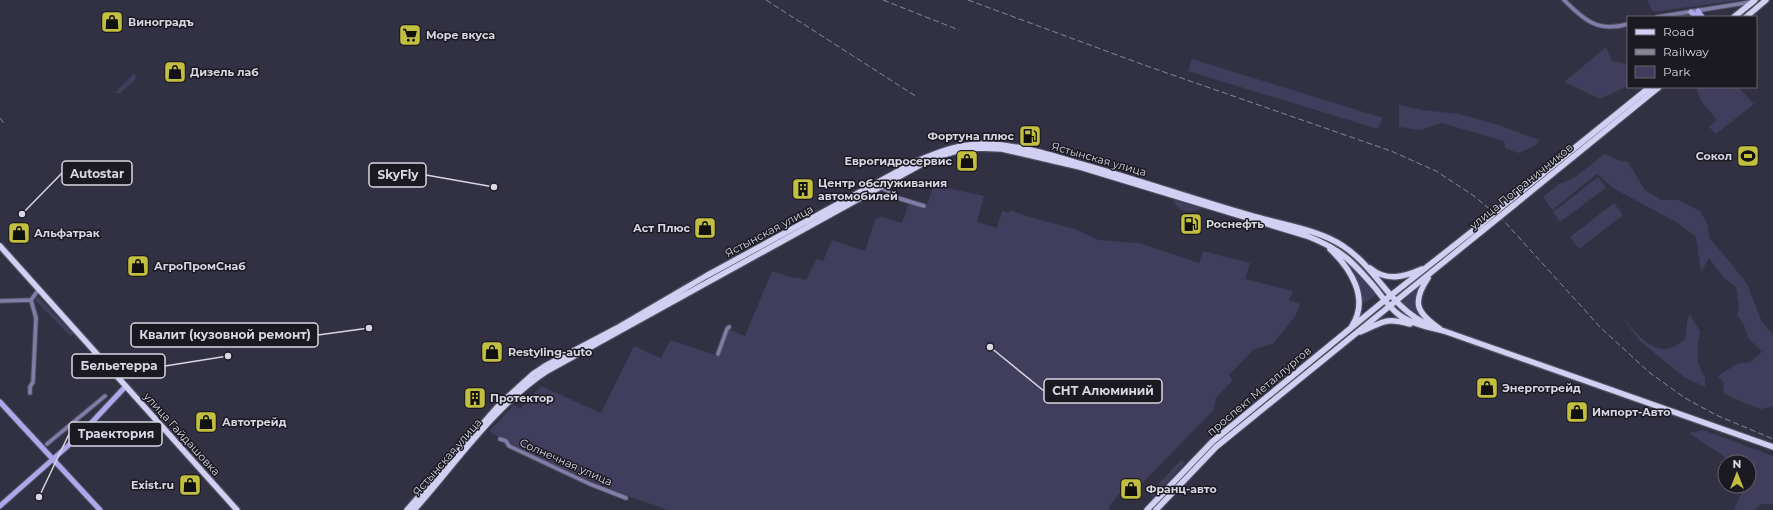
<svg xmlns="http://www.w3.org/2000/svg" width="1773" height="510" font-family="Montserrat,sans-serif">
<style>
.green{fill:#403d5d}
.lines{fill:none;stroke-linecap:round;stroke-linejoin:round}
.street-casing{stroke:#504f60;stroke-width:5.5}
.secondary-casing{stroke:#504f60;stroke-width:7}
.primary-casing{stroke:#504f60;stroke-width:8}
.street{stroke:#817da8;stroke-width:3.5}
.secondary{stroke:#ada7eb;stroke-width:5}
.primary{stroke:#d1cff2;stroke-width:5.5}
.rail{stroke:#888796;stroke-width:1;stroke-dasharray:6 3;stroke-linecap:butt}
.primary-bridge-casing{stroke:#504f60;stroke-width:8;stroke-linecap:butt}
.primary-bridge{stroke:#d1cff2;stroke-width:5.5}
.labels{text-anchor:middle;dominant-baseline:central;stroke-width:3;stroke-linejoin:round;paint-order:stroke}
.poi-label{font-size:11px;font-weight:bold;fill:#d7d6e2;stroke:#1b1a22;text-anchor:start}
.street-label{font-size:11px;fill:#d7d6e2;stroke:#1b1a22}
.leader{fill:none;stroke:#d7d6e2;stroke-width:1.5}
.callout-dot{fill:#d7d6e2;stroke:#1b1a22;stroke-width:1.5}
.callout{fill:#1b1a22;stroke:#d7d6e2;stroke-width:1.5}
.callout-label{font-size:12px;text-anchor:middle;font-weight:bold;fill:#d7d6e2}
</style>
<rect width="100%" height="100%" fill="#323143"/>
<path class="green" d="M1647 0H1740L1653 12Z
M1606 47 1612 61 1628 64V86L1600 99 1564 82Z
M1192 59 1383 118 1378 129 1188 71Z
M134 73 136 77 135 80 120 93H115Z
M1696 87H1738L1754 104 1716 134 1709 127 1717 120 1701 101Z
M1399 105 1422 110 1459 114 1499 125 1539 140 1535 146 1518 153 1505 148 1504 141 1442 123 1420 130 1399 127Z
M1604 154 1618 160 1628 162 1645 190 1661 200H1678L1700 211 1708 225 1709 238 1725 256 1747 284 1762 322 1773 334V406L1761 409 1744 403 1723 393 1724 383 1718 376 1737 364 1750 362 1762 352 1748 338 1744 325 1737 315 1739 308 1736 287 1723 277 1709 258 1701 272 1696 237 1676 222 1613 188 1597 174 1552 210 1543 197 1559 184 1574 178Z
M1598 177 1606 188 1560 222 1553 212Z
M934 185 984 196 977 222 997 228 1002 211 1009 213 1010 210 1026 216 1074 229 1099 240 1139 243 1199 263 1203 251 1250 263 1245 279 1293 291 1289 300 1300 304 1296 315 1273 344 1254 349 1229 375 1233 380 1216 398 1214 410 1139 486 1129 481 1108 508 1110 510H669L627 496 538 459 489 431 514 405 520 409 541 386 601 413 634 346 661 358 670 340 715 355 725 328 745 336 772 271 793 278 794 277 806 280 817 259 823 261 832 240 865 251 875 219 882 217 902 223 909 203 925 209Z
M1173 200 1202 208C1192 215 1177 212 1173 200Z
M1614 203 1623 215 1579 249 1570 237Z
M1348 263 1376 295 1365 303H1361L1357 282Z
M1419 287 1416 297 1417 313 1402 302Z
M37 296 73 333 72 337H71L35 300Z
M1618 312C1631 326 1652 359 1675 346 1677 344 1681 343 1683 341 1689 334 1684 323 1690 314L1700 332 1698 343V363L1705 378V387L1684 377 1640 341Z
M1703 430 1773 456V504H1761L1754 510H1734L1744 486H1749V462H1732L1689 433Z
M1181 460 1185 463 1153 497 1149 494Z"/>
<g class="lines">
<g class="street-casing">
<path id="street" d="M1564 0C1584 20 1598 33 1628 24
M1657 17 1751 2
M881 187 898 198 924 206
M0 301 31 300 39 289
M718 354 727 329 729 327
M30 393V387L33 382 36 318 31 300
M500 439 506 441 509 446 590 484 626 498
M47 444 105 396"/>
</g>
<g class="secondary-casing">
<path id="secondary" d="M1698 11 1702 17
M1691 12 1697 17
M0 402 100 510
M0 506 78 437 126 386"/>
</g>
<g class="primary-casing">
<path id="primary" d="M1734 17 1755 0
M1746 17 1766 0
M1509 201 1650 87
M1513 206 1659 87
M0 246 237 510
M1330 249C1350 268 1370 298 1352 326
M1370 268C1387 282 1404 277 1422 269
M1428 278C1411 303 1417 313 1440 329
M1360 332C1384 322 1384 317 1410 324
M407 510 500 404 533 374 545 366 617 328 706 276 915 162C938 152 961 143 987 144 1019 145 1051 155 1081 164 1138 180 1193 199 1249 215 1278 224 1318 229 1343 246 1377 268 1389 307 1429 325
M414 510C456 463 494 406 547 371L920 165 943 155 960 150 979 148 1002 149 1080 167 1307 236C1341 249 1353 262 1376 289 1383 298 1389 307 1398 314 1411 324 1428 327 1444 331L1773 447
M1147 510 1212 442 1385 300 1484 222
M1156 510 1216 447 1487 227"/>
</g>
<use href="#street" class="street"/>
<use href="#secondary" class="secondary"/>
<use href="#primary" class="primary"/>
<path class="rail" d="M766 0 917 97
M883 0 959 30
M968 0 1144 65 1391 151 1436 171 1474 196 1504 221 1601 328 1650 373 1685 398 1716 415 1773 439
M0 118 5 125"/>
<g class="primary-bridge-casing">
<path id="primary-bridge" d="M1484 222 1509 201
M1487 227 1513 206"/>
</g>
<use href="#primary-bridge" class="primary-bridge"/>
</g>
<defs>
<g id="shop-square" transform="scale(1.15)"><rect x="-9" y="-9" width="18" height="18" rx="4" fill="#c1be40" stroke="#1b1a22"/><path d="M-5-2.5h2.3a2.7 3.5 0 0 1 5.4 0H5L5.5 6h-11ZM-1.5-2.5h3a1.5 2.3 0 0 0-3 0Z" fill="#111"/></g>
<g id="supermarket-square" transform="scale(1.15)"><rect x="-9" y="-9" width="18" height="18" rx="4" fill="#c1be40" stroke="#1b1a22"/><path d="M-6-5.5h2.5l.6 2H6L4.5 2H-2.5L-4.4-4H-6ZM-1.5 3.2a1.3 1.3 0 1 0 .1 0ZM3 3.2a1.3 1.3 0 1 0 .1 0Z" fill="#111"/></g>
<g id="fuel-square" transform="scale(1.15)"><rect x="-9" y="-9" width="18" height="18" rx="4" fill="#c1be40" stroke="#1b1a22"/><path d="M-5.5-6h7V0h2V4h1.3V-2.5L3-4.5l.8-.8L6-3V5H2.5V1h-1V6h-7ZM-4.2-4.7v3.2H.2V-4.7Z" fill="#111"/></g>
<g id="stadium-square" transform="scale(1.15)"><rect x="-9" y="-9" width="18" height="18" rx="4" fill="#c1be40" stroke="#1b1a22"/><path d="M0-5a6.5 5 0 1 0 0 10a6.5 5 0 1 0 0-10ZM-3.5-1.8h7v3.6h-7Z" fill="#111"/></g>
<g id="building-square" transform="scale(1.15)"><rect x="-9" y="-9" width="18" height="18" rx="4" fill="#c1be40" stroke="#1b1a22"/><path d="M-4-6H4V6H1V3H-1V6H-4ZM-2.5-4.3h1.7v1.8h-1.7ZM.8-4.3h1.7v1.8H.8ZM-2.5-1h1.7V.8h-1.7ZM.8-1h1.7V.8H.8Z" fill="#111"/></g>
</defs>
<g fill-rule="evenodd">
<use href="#shop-square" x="112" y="22"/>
<use href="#supermarket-square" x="410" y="35"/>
<use href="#shop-square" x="175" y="72"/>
<use href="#fuel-square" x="1030" y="136"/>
<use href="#stadium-square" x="1748" y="156"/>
<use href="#shop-square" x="967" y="161"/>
<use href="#building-square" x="803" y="189"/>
<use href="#fuel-square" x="1191" y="224"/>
<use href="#shop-square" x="705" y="228"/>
<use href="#shop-square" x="19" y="233"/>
<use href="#shop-square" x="138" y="266"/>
<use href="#shop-square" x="492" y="352"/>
<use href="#shop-square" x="1487" y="388"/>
<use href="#building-square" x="475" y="398"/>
<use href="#shop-square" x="1577" y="412"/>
<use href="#shop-square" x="206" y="422"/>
<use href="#shop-square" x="190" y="485"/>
<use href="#shop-square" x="1131" y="489"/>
</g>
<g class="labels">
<g class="poi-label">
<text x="128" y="22">Виноградъ</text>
<text x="426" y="35">Море вкуса</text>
<text x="190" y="72">Дизель лаб</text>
<text x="1014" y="136" text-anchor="end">Фортуна плюс</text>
<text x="1732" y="156" text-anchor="end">Сокол</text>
<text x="952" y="161" text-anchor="end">Еврогидросервис</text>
<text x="818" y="183">Центр обслуживания<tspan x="818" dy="13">автомобилей</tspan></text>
<text x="1206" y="224">Роснефть</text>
<text x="690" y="228" text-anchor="end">Аст Плюс</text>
<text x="34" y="233">Альфатрак</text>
<text x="154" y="266">АгроПромСнаб</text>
<text x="508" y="352">Restyling-auto</text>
<text x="1502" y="388">Энерготрейд</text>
<text x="490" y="398">Протектор</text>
<text x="1592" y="412">Импорт-Авто</text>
<text x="222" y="422">Автотрейд</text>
<text x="174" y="485" text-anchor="end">Exist.ru</text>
<text x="1146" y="489">Франц-авто</text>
</g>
<g class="street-label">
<text transform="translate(1099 159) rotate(16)">Ястынская улица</text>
<text transform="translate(1521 186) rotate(-39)">улица Пограничников</text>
<text transform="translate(769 231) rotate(-28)">Ястынская улица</text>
<text transform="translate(1259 391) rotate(-40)">проспект Металлургов</text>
<text transform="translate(182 434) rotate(48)">улица Гайдашовка</text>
<text transform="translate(447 457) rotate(-49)">Ястынская улица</text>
<text transform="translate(566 462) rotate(24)">Солнечная улица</text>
</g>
</g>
<path class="leader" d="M22 214L62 173M494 187L426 175M369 328L318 335M228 356L165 366M990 347L1044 391M39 497L69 434"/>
<g class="callout-dot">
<circle cx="22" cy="214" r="4"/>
<circle cx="494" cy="187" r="4"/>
<circle cx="369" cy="328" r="4"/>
<circle cx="228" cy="356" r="4"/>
<circle cx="990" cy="347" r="4"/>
<circle cx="39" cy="497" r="4"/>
</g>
<g class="callout">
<rect x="62" y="161" width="70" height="24" rx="4"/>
<rect x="369" y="163" width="57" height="24" rx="4"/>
<rect x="131" y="323" width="187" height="24" rx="4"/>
<rect x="72" y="354" width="93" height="24" rx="4"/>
<rect x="1044" y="379" width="118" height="24" rx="4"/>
<rect x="69" y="422" width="93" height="24" rx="4"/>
</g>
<g class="callout-label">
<text x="97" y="178">Autostar</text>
<text x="398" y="179">SkyFly</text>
<text x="225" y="339">Квалит (кузовной ремонт)</text>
<text x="119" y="370">Бельетерра</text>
<text x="1103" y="395">СНТ Алюминий</text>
<text x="116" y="438">Траектория</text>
</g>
<rect x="1627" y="16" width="130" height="72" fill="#1b1a22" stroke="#66656f"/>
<rect x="1635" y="29" width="20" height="6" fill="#d1cff2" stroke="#66656f"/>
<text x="1663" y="36" font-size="12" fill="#d7d6e2">Road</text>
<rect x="1635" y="49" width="20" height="6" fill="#888796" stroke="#66656f"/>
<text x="1663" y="56" font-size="12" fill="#d7d6e2">Railway</text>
<rect x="1635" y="66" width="20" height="12" fill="#403d5d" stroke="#66656f"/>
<text x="1663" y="76" font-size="12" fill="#d7d6e2">Park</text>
<g transform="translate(1737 474)"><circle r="19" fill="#1b1a22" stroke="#66656f"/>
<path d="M0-3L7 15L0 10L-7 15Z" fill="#c1be40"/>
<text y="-6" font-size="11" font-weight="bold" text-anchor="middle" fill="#d7d6e2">N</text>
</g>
</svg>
